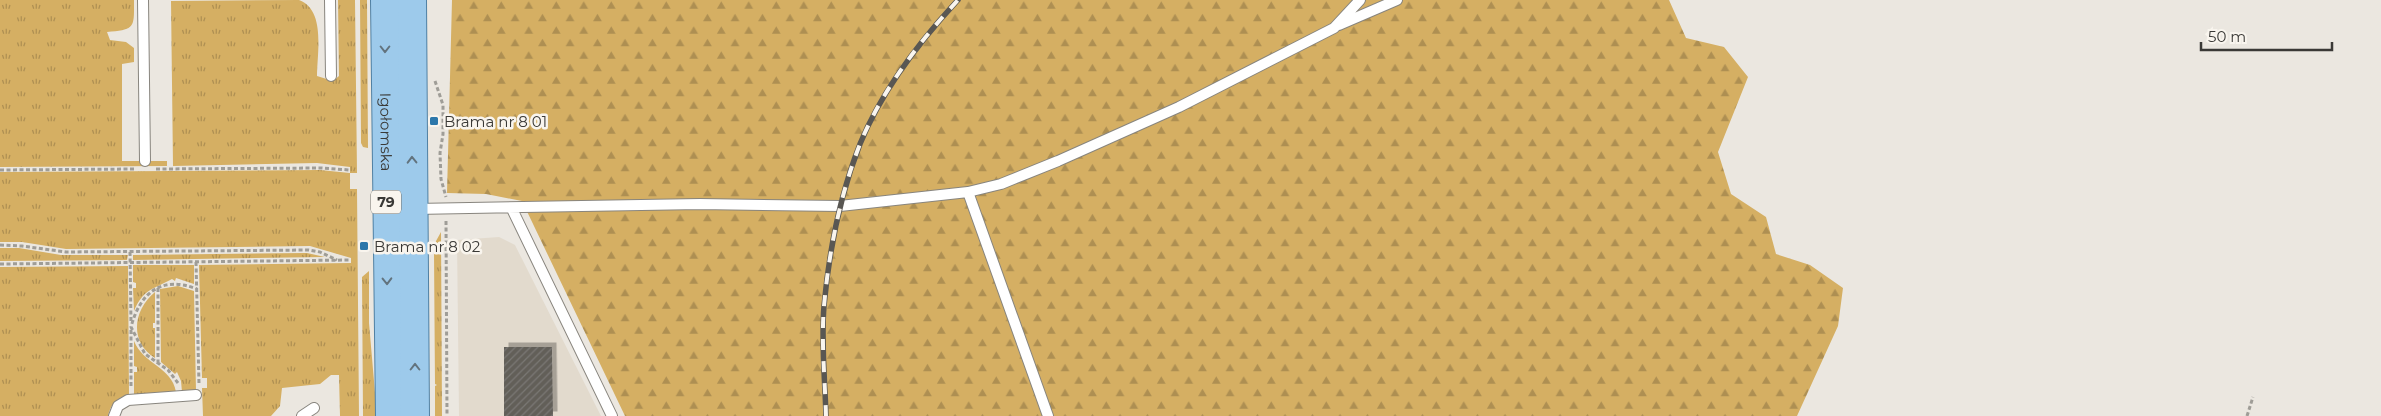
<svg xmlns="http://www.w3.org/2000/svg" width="2381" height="416" font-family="Montserrat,sans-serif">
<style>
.built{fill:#e2dacd}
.grass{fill:url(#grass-tufts)}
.forest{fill:url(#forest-firs)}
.building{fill:url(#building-hatch);filter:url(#shadow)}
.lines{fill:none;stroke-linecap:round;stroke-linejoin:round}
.lane-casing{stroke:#88857e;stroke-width:12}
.primary-casing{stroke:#5080a3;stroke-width:30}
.path{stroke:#9f9d97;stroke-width:3;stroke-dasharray:4 2.5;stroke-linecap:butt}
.lane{stroke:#fff;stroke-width:10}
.primary{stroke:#9dcaeb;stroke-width:28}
.rail-casing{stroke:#595753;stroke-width:5.5}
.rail{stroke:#f9f5ee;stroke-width:4;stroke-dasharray:11;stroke-linecap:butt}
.oneway{stroke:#62737e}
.poi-dot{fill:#2c77aa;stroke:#f9f5ee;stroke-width:2}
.labels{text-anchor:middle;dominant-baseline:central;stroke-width:5;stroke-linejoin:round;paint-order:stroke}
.shield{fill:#f9f5ee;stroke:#73716d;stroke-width:1}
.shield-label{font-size:14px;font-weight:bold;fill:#3a3936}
.poi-label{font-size:15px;fill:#3a3936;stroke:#f9f5ee;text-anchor:start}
.street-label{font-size:15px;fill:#3a3936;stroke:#f9f5ee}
</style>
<defs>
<pattern id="grass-tufts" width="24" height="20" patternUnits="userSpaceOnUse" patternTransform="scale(1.25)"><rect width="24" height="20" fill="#d5af63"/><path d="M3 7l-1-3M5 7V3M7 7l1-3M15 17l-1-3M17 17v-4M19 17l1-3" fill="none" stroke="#ae8f52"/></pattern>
<pattern id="forest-firs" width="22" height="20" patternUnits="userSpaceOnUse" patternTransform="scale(1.25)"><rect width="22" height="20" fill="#d5af63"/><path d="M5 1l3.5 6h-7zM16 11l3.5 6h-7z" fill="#ae8f52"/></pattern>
<pattern id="building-hatch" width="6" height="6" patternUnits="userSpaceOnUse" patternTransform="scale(1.25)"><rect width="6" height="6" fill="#625f59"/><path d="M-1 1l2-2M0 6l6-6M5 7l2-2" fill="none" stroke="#7a7874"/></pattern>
<filter id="shadow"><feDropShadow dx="4.5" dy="-4.5" stdDeviation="0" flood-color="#0004"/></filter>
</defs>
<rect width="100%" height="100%" fill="#ebe7e0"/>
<path class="built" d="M499 237 515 245 601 416H459L457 240Z"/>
<path class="grass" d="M0 0H134C134 27 136 30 107 32L110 40 126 42 134 48V62L122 64V161H167V166L0 167Z
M299 0C326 10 317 53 317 76L333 81 339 76 338 0H355L357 173H350V189H357L359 416H340L339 375H331L320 384 282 388 280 406 271 416H203L202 388H207V378H202L199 265 351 263V258L310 246 66 249 22 242H0V172L320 170 350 173V167L317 163 173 166 171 1Z
M360 0H367L368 148 363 147 361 143Z
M441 232 442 416H435V386L437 385 435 384 434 253 436 241Z
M0 248H19L61 255H128L127 260 0 261Z
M307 253 325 257 133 260V255Z
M133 265H194V284L176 278 175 281 172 279C154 289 143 289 134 311L133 288H136V283L133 282Z
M128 266 129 395C117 397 110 405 108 416H0V267Z
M369 271V323L377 416H363L362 277Z
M178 286 194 291 196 391 182 392 181 381 177 372 175 374 161 362 160 289Z
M155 292V323H153V328H155V358C129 342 133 310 155 292Z
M134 341C143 364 172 367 176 392L134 395V372H137V367L134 366Z"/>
<path class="forest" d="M452 0H1669L1686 38 1724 47 1748 77 1718 152 1731 194 1766 217 1776 254 1810 265 1843 288 1838 326 1797 416H625L522 201 486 194 447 193Z"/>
<path class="building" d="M504 347H552L553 416H504Z"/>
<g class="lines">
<g class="lane-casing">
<path id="lane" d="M143 0 145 161
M330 0 331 76
M1339 25 1397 0
M968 192 1048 416
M415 209 700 204 840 206 968 192 1001 184 1058 161 1179 107 1334 28 1360 0
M512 209 612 416
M114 416 118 406 128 400 196 395
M302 416 314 408"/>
</g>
<g class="primary-casing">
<g id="primary">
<path id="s1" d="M385 0 390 416"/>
<path d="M412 0 415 416"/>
</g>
</g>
<path class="path" d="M435 81 443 105V134L440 153 441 179 446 197
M156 169 321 168 350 170
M0 170 134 169
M446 221 447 416
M0 245 22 246 66 252 309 250 320 252 337 260
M130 252 131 323
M196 262 199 384
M0 264 351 260
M158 288V363
M131 330V388
M178 383 168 370 145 354 131 327C140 293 161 275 197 289
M2247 416 2253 397"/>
<use href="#lane" class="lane"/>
<use href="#primary" class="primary"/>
<g class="rail-casing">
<path id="rail" d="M826 416C825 380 821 342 824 306 829 251 840 195 860 144 882 90 919 42 958 0"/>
</g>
<use href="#rail" class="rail"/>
</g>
<defs><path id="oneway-chevron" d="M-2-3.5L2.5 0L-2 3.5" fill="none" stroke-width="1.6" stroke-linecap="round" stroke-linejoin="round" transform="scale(1.25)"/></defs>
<g class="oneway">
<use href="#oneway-chevron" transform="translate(385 49) rotate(90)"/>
<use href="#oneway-chevron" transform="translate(412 160) rotate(-91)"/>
<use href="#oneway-chevron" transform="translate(387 281) rotate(89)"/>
<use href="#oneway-chevron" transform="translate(415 367) rotate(-90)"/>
</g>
<g class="poi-dot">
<rect x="429" y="116" width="10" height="10" rx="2.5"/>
<rect x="359" y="241" width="10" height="10" rx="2.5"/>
</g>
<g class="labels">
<rect class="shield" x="371" y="190.5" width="30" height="23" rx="4"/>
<g class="shield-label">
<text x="386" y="202">79</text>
</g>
<g class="poi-label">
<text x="444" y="121">Brama nr 8 01</text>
<text x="374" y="246">Brama nr 8 02</text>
</g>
<g class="street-label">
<text stroke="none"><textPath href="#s1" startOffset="132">Igołomska</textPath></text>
</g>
</g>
<path d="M2201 42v8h131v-8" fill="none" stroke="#3a3936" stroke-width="2.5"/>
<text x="2208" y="42" font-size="15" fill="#3a3936" stroke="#f9f5ee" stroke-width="4" paint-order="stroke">50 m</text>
</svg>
